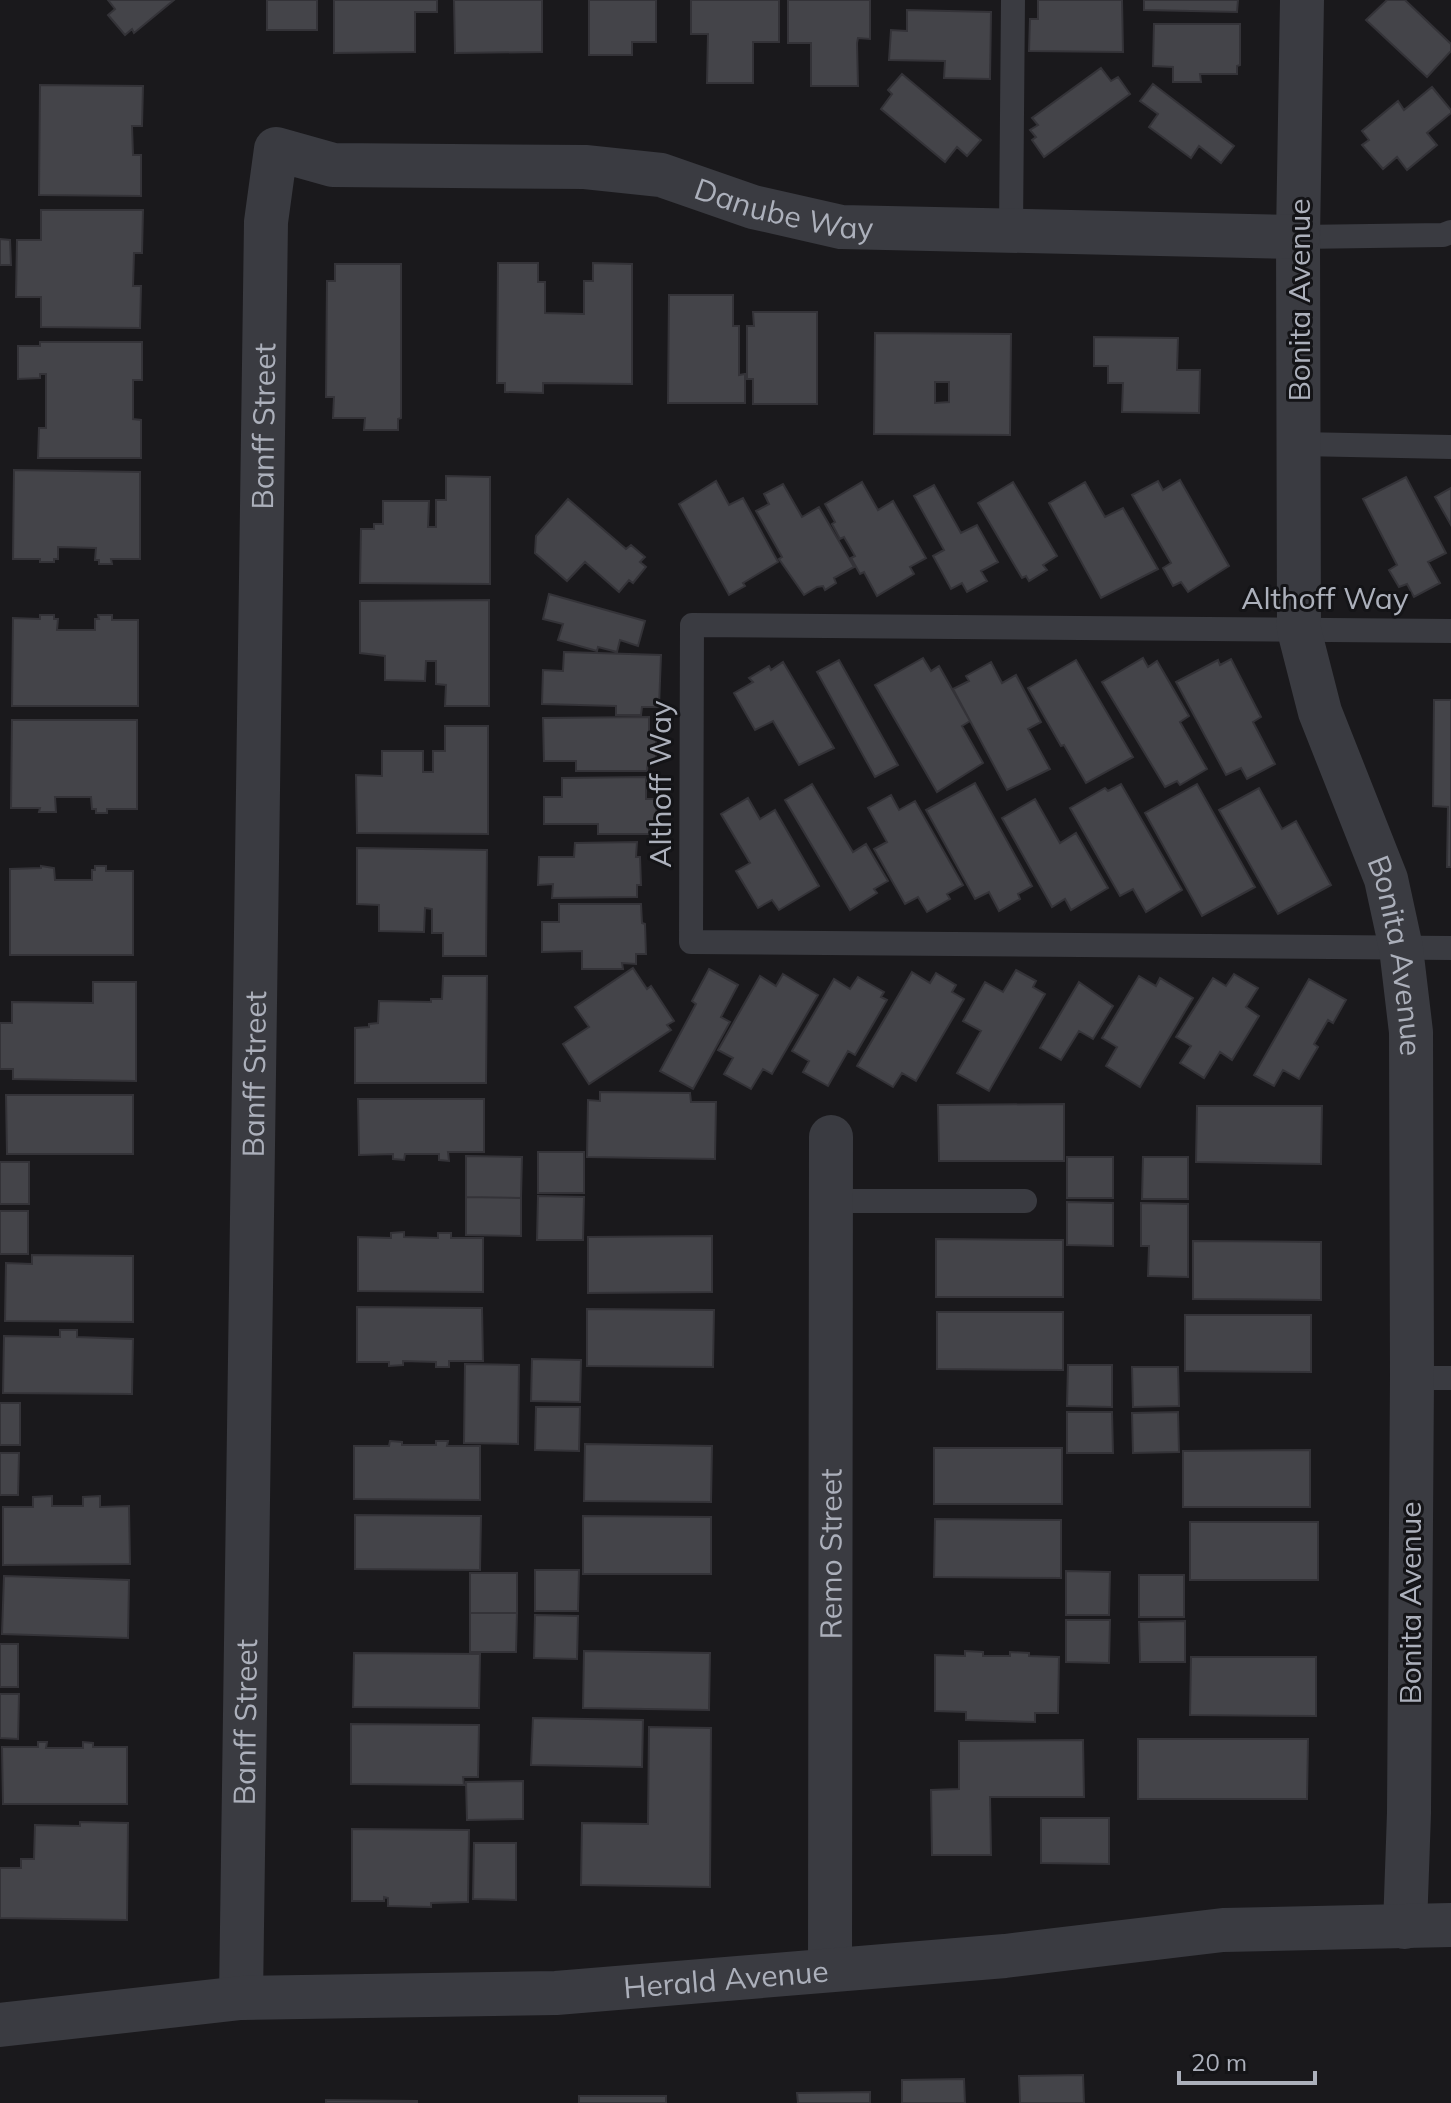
<svg xmlns="http://www.w3.org/2000/svg" width="1451" height="2103" font-family="Mulish,sans-serif">
<style>
.building{fill:#444449;stroke:#343338;stroke-width:2;fill-rule:evenodd}
.lines{fill:none;stroke-linecap:round;stroke-linejoin:round}
.service{stroke:#3a3b41;stroke-width:24}
.minor{stroke:#3a3b41;stroke-width:44}
.labels{text-anchor:middle;dominant-baseline:central;stroke-width:6;stroke-linejoin:round;paint-order:stroke}
.street-label{font-size:30px;fill:#acb0bb;stroke:#141417}
</style>
<rect width="100%" height="100%" fill="#1a191c"/>
<path class="building" d="M108 0H174L134 33 132 29 125 35 108 15 115 9Z
M267 0H317V30H267Z
M334 0H437V12H415V52L334 53Z
M454 0H542V52L455 53Z
M589 0H656V42H632V55H589Z
M691 0H779V42H753V83H707L708 34H691Z
M788 0H870V39L858 38 857 43 858 86H811V43H788Z
M1038 0H1122L1123 52 1029 51 1030 19H1038Z
M1144 0H1238L1237 12 1144 10Z
M1387 0H1405L1451 44V51L1427 77 1366 20Z
M907 10 991 12 990 79 944 78 945 61 889 60 891 30 907 31Z
M1154 24H1240V65L1237 66V74H1200L1201 82H1173V67L1153 66Z
M1101 68 1111 81 1118 77 1130 94 1044 157 1032 140 1036 137 1030 130 1038 125 1032 118Z
M902 74 981 140 967 156 957 147 945 162 881 109 892 94 888 90Z
M1153 84 1234 146 1221 163 1199 146 1191 158 1149 127 1158 114 1140 101Z
M40 85 143 86 142 126H132L133 155H141V196L39 195Z
M1432 87 1451 110V113L1427 133 1437 145 1407 170 1397 157 1383 169 1362 145 1369 140 1362 131 1398 101 1404 110Z
M41 210H143L142 253H134L133 286H141L140 328 41 327V297H16L17 240H41Z
M0 239 10 240 11 265H0Z
M498 263H538V282H545V313L584 314V281H593V263L632 264V384L543 383V393L505 392V383H497Z
M335 264H401V418L398 419V430H364L365 418H333L334 397H326L327 281H335Z
M669 295H733V326H739V375L745 374V403H668Z
M753 312H817V404H753V379H747V326H754Z
M875 333 1011 334 1010 435 874 434ZM935 382H949V402L935 403Z
M1094 337 1178 338 1177 370H1200L1199 413 1122 412 1123 383H1108V366H1094Z
M40 342H142V380H133V419L141 420V458H38L39 428H46V374H40V378L18 379V346H40Z
M14 470 140 472V559H111L112 564H99V560H95L96 548 58 547V559H54V562H40V559H13Z
M446 476 490 477V584L360 583 361 529H374V524H383V501H429L428 527H436V500H446Z
M1406 477 1446 553 1428 562 1440 583 1414 597 1407 584 1399 587 1389 570 1397 565 1363 499Z
M1180 480 1229 566 1188 592 1181 582 1173 586 1163 568 1171 563 1132 495 1158 481 1163 490Z
M716 481 729 505 743 498 778 562 743 583 745 586 729 595 679 504Z
M862 482 878 510 893 501 926 558 910 567 914 574 877 596 864 572 860 574 851 558 855 556 844 537 840 539 832 524 835 522 825 504Z
M1013 482 1057 556 1043 565 1047 570 1029 581 1026 576 1022 578 978 503Z
M1085 482 1105 517 1123 508 1158 569 1101 598 1049 503Z
M783 484 802 517 819 507 854 567 834 578 836 583 825 590 823 586 817 587 804 595 779 559 782 557 756 511 769 504 764 494Z
M934 485 961 533 977 525 998 562 981 571 987 581 967 592 962 583 951 589 933 556 944 550 914 496Z
M1451 488V525L1435 497Z
M568 499 626 549 631 545 645 557 640 562 646 567 633 583 629 580 619 592 585 562 567 581 535 553 536 536Z
M549 594 645 621 638 646 620 640 617 652 598 647 597 651 558 640 563 624 543 619Z
M489 600V706H445L446 685 436 684V661H426L425 681 385 680V656L360 653V601Z
M40 615H54V619H58L57 630H95V619H99L98 615H112V620H138V706H12L13 618 40 619Z
M564 652 661 655 659 707H642L641 715H616V706L542 704 543 670 563 671Z
M923 658 931 671 939 666 970 721 962 726 983 763 937 792 875 685Z
M1143 658 1148 667 1157 661 1189 716 1180 722 1207 769 1180 785 1177 781 1165 787 1102 682Z
M1231 659 1261 717 1253 722 1275 764 1247 779 1241 768 1226 775 1176 682 1218 660 1220 665Z
M839 660 898 765 875 777 817 672Z
M1076 660 1133 757 1086 783 1064 745 1061 746 1028 688Z
M783 662 834 748 799 765 773 721 755 730 734 693 753 682 749 678 769 666 771 670Z
M991 662 1002 683 1016 675 1041 722 1028 729 1050 769 1007 790 953 689 969 681 966 676Z
M1434 700H1451V867H1447L1448 807 1433 806Z
M649 717V735H656V761H648L647 771H576V761H544L543 718Z
M12 720H137V809H107V813H96V809H92L91 797H55L56 812H39L40 808H11Z
M445 726H488V834L357 833 356 775 382 776V751H423V772H433V751H445Z
M646 777V799H656L657 822 649 823V834H598V824H544V797H562V778Z
M975 783 1032 886 1018 894 1020 899 999 911 989 892 975 899 926 810Z
M812 784 853 852 866 844 888 881 874 889 877 893 850 910 785 800Z
M1121 784 1182 890 1146 912 1133 889 1120 896 1070 808 1105 788 1108 791Z
M1197 784 1255 887 1202 916 1145 813Z
M1259 788 1282 829 1296 821 1331 885 1278 914 1219 810Z
M891 795 899 810 915 801 963 885 947 894 950 899 927 912 918 897 905 904 874 849 887 842 868 808Z
M748 798 760 819 775 810 819 886 779 910 772 900 758 908 736 871 750 863 721 814Z
M1035 799 1060 843 1076 833 1108 888 1071 910 1065 899 1052 907 1002 818Z
M637 842 636 857H640L641 885H637V897L552 898 553 884 538 885 539 857H574L575 843Z
M357 848 487 850 486 956H443V933H432V909L425 908 424 932 379 931V905L357 904Z
M41 866 54 868 55 880H92V870H95V866H106V871H133V955H10V869L41 868Z
M559 904H641L642 923 645 924 646 954H636V964L622 963 623 969H582V951L542 952V922H559Z
M633 968 647 989 651 986 674 1021 667 1025 671 1030 589 1084 563 1044 589 1027 575 1007Z
M709 969 738 985 721 1017 730 1022 693 1089 660 1071 696 1004 692 1001Z
M1016 970 1036 981 1033 987 1045 994 989 1091 957 1073 981 1031 963 1021 985 982 1003 992Z
M912 972 930 983 936 973 956 985 952 992 964 999 916 1081 902 1073 893 1087 857 1066Z
M783 974 818 995 772 1074 763 1069 751 1089 724 1074 733 1058 718 1050 760 976 776 986Z
M1234 974 1258 988 1246 1007 1259 1016 1232 1060 1220 1052 1204 1078 1180 1063 1191 1046 1176 1037 1213 978 1226 986Z
M443 976H487L486 1083H355V1028L369 1027V1024L378 1023 379 1001 431 1002V999H442Z
M1139 976 1156 986 1160 978 1193 998 1140 1087 1106 1066 1117 1047 1102 1038Z
M858 977 884 992 881 997 887 1000 855 1055 848 1051 828 1086 803 1072 809 1061 792 1051 834 979 850 989Z
M1309 979 1346 1000 1333 1023 1328 1020 1314 1044 1318 1047 1299 1079 1283 1070 1274 1086 1254 1075Z
M93 982H136V1081L13 1079V1069H0V1023H12V1002L93 1003Z
M1079 982 1113 1006 1093 1039 1079 1031 1061 1060 1040 1048Z
M600 1092 690 1093 691 1102H716L715 1159 587 1157 588 1100 600 1101Z
M6 1095H133V1154H7Z
M358 1099H484V1152H448L449 1161 439 1160V1154H405L404 1160 393 1159V1154L359 1155Z
M1064 1104V1161H939L938 1105Z
M1197 1106H1322L1321 1164 1196 1162Z
M538 1152H584V1193H538Z
M466 1156 522 1157 521 1198 466 1197Z
M1067 1157H1113V1198H1067Z
M1143 1157H1188V1199H1142Z
M0 1162H29V1204H0Z
M538 1196 584 1197 583 1240H537Z
M466 1197 521 1198V1236L466 1235Z
M1067 1202 1113 1203V1246L1067 1245Z
M1141 1203 1188 1204V1277L1148 1276 1149 1246H1141Z
M0 1211H28V1254H0Z
M404 1232V1237L438 1238V1233H451V1238H483V1292L358 1291V1237L391 1238V1233Z
M712 1236V1292L588 1293V1237Z
M936 1239 1063 1240V1297H936Z
M1193 1241 1321 1242V1300L1193 1299Z
M32 1255 133 1256V1322L5 1321 6 1263 32 1264Z
M357 1307 482 1308 483 1361H449V1367H436V1362L403 1361V1365L389 1366V1362H357Z
M587 1309 714 1310 713 1367 587 1366Z
M937 1312H1063V1370L937 1369Z
M1185 1315H1311V1372L1185 1371Z
M60 1330H77V1337L133 1339 132 1394 3 1393 4 1336 60 1337Z
M532 1359 581 1360 580 1402 531 1401Z
M465 1364 519 1365 518 1444 464 1443Z
M1068 1365H1112V1407L1067 1406Z
M1132 1367H1178L1179 1406 1133 1407Z
M0 1403H20V1445H0Z
M536 1407H580L579 1451 535 1450Z
M1067 1412H1112L1113 1453H1067Z
M1178 1412 1179 1452 1133 1453 1132 1413Z
M390 1441 402 1442V1445H436V1441H448L447 1446H480V1500L354 1499V1446H389Z
M585 1444 712 1446 711 1502 584 1501Z
M934 1448H1062V1504H934Z
M1310 1450V1507H1183V1451Z
M0 1453H19L18 1495H0Z
M52 1496V1506H83V1497L100 1496V1507L129 1506 130 1564 3 1565V1507H33V1497Z
M355 1515 481 1516 480 1570 355 1569Z
M583 1516 711 1517V1574H583Z
M935 1519 1061 1520V1578L934 1577Z
M1190 1522H1318V1580H1190Z
M535 1570H579L578 1611H535Z
M1066 1571 1110 1572 1109 1615H1066Z
M470 1573H517V1613H470Z
M1139 1575H1184V1617H1139Z
M4 1576 129 1580 128 1638 2 1634Z
M470 1613H517L516 1652H470Z
M535 1615 578 1616 577 1659 534 1658Z
M1066 1620H1110L1109 1663 1066 1662Z
M1185 1621V1662H1140L1139 1622Z
M0 1644H18V1687H0Z
M584 1651 710 1653 709 1710 583 1708Z
M965 1651 983 1652V1656H1010V1652L1029 1653V1656L1059 1657 1058 1713H1035V1722L966 1720V1712L935 1711V1655L965 1656Z
M354 1653 480 1654 479 1708 353 1707Z
M1191 1657H1316V1716L1190 1715Z
M0 1694H19L18 1739 0 1738Z
M533 1718 643 1720 642 1767 531 1765Z
M351 1724 479 1725 478 1777H463L464 1785 351 1784Z
M649 1727 711 1728 710 1887 581 1885 582 1823 648 1824Z
M1138 1739H1308L1307 1799H1138Z
M1083 1740 1084 1797H990L991 1855H932L931 1790 959 1789V1741Z
M38 1742H47L46 1748H83V1742L93 1743V1747H127V1804H3L2 1747H38Z
M523 1781V1819L467 1820 466 1782Z
M1041 1818H1109V1864L1041 1863Z
M80 1822 128 1823 127 1920 0 1918V1868H21V1859H34L35 1825 80 1826Z
M352 1829 469 1830 468 1902 431 1903V1907L388 1906V1898L384 1897V1901H352Z
M474 1843H516V1900L473 1899Z
M1083 2075 1084 2103H1020L1019 2076Z
M964 2079 965 2103H902V2080Z
M870 2092V2103H798L797 2093Z
M579 2096H666V2103H579Z
M326 2100 417 2101V2103H326Z"/>
<g class="lines">
<path class="service" d="M1011 229 1013 0
M1298 237 1443 235 1451 232
M1299 444 1451 447
M1451 631 692 625 691 942 1451 948
M831 1201H1025
M1412 1378H1451"/>
<g class="minor">
<path id="s1" d="M1302 0 1298 237 1299 630 1320 712 1386 879 1401 948 1411 1032 1412 1378 1409 1813 1405 1927"/>
<path id="s2" d="M830 1970 831 1137"/>
<path id="s3" d="M241 1998 266 222 276 149 333 165 585 167 661 175 753 207 841 227 1298 237"/>
<path id="s4" d="M0 2025 241 1998 556 1993 1005 1956 1223 1930 1451 1925"/>
</g>
</g>
<g class="labels">
<g class="street-label">
<text stroke="none"><textPath href="#s3" startOffset="2366">Danube Way</textPath></text>
<text transform="translate(1299 300) rotate(-90)">Bonita Avenue</text>
<text stroke="none"><textPath href="#s3" startOffset="1572">Banff Street</textPath></text>
<text x="1325" y="598">Althoff Way</text>
<text transform="translate(660 784) rotate(-90)">Althoff Way</text>
<text stroke="none"><textPath href="#s1" startOffset="972">Bonita Avenue</textPath></text>
<text stroke="none"><textPath href="#s3" startOffset="924">Banff Street</textPath></text>
<text stroke="none"><textPath href="#s2" startOffset="416">Remo Street</textPath></text>
<text transform="translate(1410 1603) rotate(-90)">Bonita Avenue</text>
<text stroke="none"><textPath href="#s3" startOffset="276">Banff Street</textPath></text>
<text stroke="none"><textPath href="#s4" startOffset="728">Herald Avenue</textPath></text>
</g>
</g>
<path d="M1179 2071v12h136v-12" fill="none" stroke="#acb0bb" stroke-width="4"/>
<text x="1191" y="2071" font-size="24" fill="#acb0bb" stroke="#141417" stroke-width="6" paint-order="stroke">20 m</text>
</svg>
